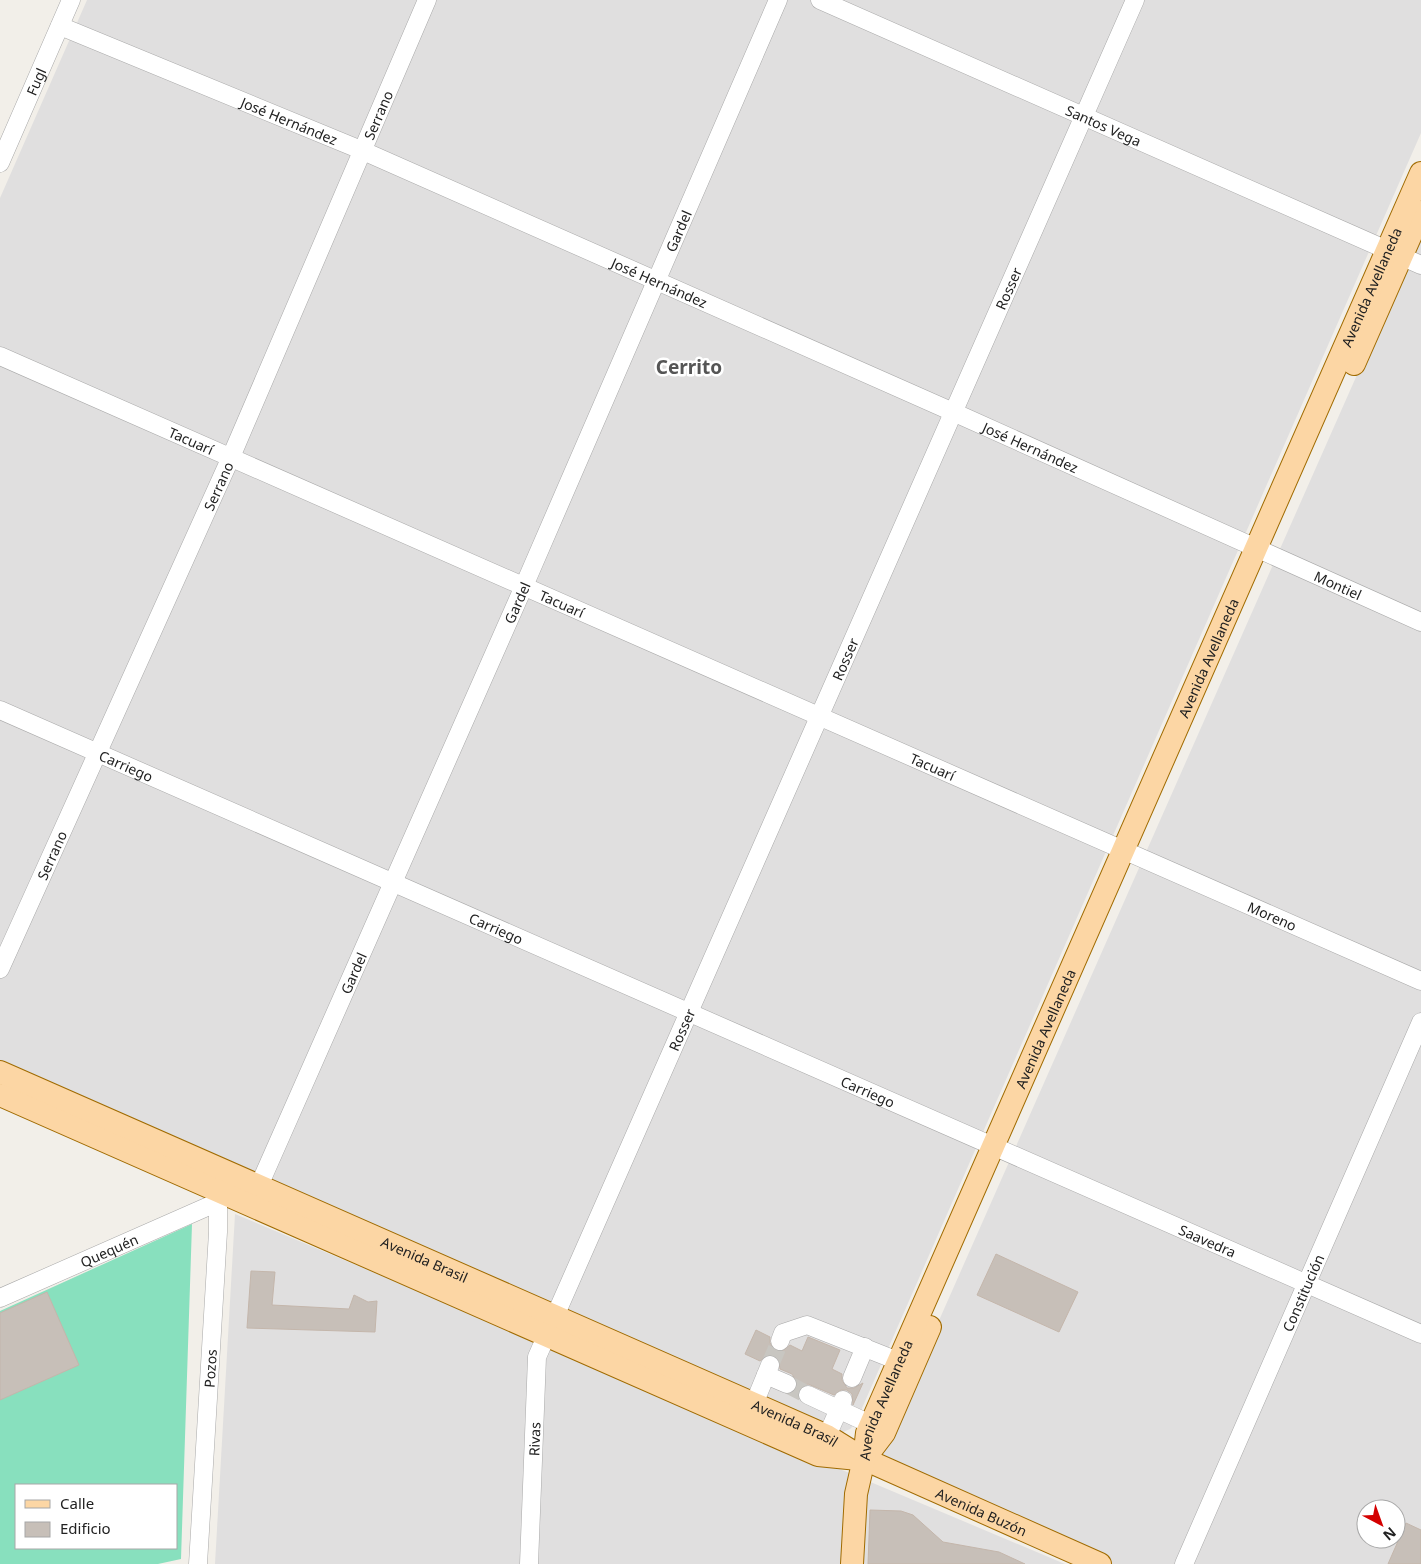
<svg xmlns="http://www.w3.org/2000/svg" width="1421" height="1564" font-family="'Noto Sans',sans-serif">
<style>
.residential{fill:#e0dfdf;fill-rule:evenodd}
.pitch{fill:#88e0be;fill-rule:evenodd}
.building{fill:#c7bfb8;stroke:#c4b6ab}
.lines{fill:none;stroke-linecap:round;stroke-linejoin:round}
.minor-tunnel{stroke:#c8c6c1;stroke-width:18;stroke-dasharray:18 9;stroke-linecap:butt}
.minor-casing{stroke:#a9a9a9;stroke-width:19}
.major-casing{stroke:#a06b00;stroke-width:24}
.minor{stroke:#fff;stroke-width:18}
.major{stroke:#fcd6a4;stroke-width:22}
.labels{text-anchor:middle;dominant-baseline:central;stroke-width:5;stroke-linejoin:round;paint-order:stroke}
.street-label{font-size:14px;fill:#222;stroke:#fff}
.district-label{font-size:19px;font-weight:bold;fill:#555;stroke:#fff}
</style>
<rect width="100%" height="100%" fill="#f2efe9"/>
<path class="residential" d="M87 0H1421V133L855 1424 850 1429 839 1434 0 1066V198Z
M1421 230V1564H1083L872 1472ZM1366 1509H1396V1539H1366Z
M235 1214 1065 1564H215Z"/>
<path class="pitch" d="M192 1224 181 1559 158 1564H0V1311ZM16 1485H176V1548H16Z"/>
<path class="building" d="M996 1254 1078 1292 1059 1332 977 1295Z
M251 1271 275 1272 272 1305 349 1309 354 1295 368 1302 377 1301 375 1332 247 1328Z
M47 1292 79 1365 0 1400V1313Z
M756 1330 770 1337V1343L777 1351H782L790 1345 802 1351 808 1337 840 1350 832 1369 842 1374V1380L847 1388H854L863 1383 853 1405 852 1394 847 1390H841L834 1395 808 1384 802 1387 797 1396 792 1393 797 1389V1382L792 1374 780 1369 778 1358 768 1355 760 1361 745 1354Z
M870 1510 901 1511 913 1515 943 1542 999 1552 1025 1564H868Z
M1406 1523 1421 1530V1564H1388Z"/>
<g class="lines">
<path class="minor-tunnel" d="M770 1365 780 1341
M787 1384 808 1395"/>
<g class="minor-casing">
<g id="minor">
<path id="s1" d="M820 0 1421 265"/>
<path id="s2" d="M60 26 361 150 953 412 1421 622"/>
<path id="s3" d="M0 163 71 0"/>
<path id="s4" d="M0 356 1421 981"/>
<path id="s5" d="M0 710 1421 1334"/>
<path id="s6" d="M0 969 231 457 427 0"/>
<path id="s7" d="M254 1197 524 586 778 0"/>
<path id="s8" d="M0 1298 218 1202"/>
<path d="M780 1341 783 1333 807 1325 898 1361"/>
<path d="M766 1375 787 1384"/>
<path d="M852 1378 865 1347"/>
<path d="M808 1395 870 1424"/>
<path d="M754 1404 770 1365"/>
<path d="M827 1436 843 1400"/>
<path id="s9" d="M198 1564 218 1232V1202L226 1182"/>
<path id="s10" d="M529 1564 537 1357 1135 0"/>
<path id="s11" d="M1184 1564 1421 1022"/>
</g>
</g>
<g class="major-casing">
<g id="major">
<path d="M1354 364 1421 212"/>
<path id="s12" d="M0 1072 827 1436 864 1459 1100 1564"/>
<path d="M0 1095 818 1455 858 1459"/>
<path d="M868 1454 884 1433 930 1327"/>
<path id="s13" d="M852 1564 856 1494 864 1459 867 1433 1421 173"/>
</g>
</g>
<use href="#minor" class="minor"/>
<use href="#major" class="major"/>
</g>
<g class="labels">
<g class="street-label">
<text stroke="none"><textPath href="#s3" startOffset="89">Fugl</textPath></text>
<text stroke="none"><textPath href="#s6" startOffset="934">Serrano</textPath></text>
<text stroke="none"><textPath href="#s2" startOffset="248">José Hernández</textPath></text>
<text stroke="none"><textPath href="#s1" startOffset="310">Santos Vega</textPath></text>
<text stroke="none"><textPath href="#s7" startOffset="1055">Gardel</textPath></text>
<text stroke="none"><textPath href="#s2" startOffset="652">José Hernández</textPath></text>
<text stroke="none"><textPath href="#s13" startOffset="1384">Avenida Avellaneda</textPath></text>
<text stroke="none"><textPath href="#s10" startOffset="1375">Rosser</textPath></text>
<text stroke="none"><textPath href="#s4" startOffset="209">Tacuarí</textPath></text>
<text stroke="none"><textPath href="#s2" startOffset="1058">José Hernández</textPath></text>
<text stroke="none"><textPath href="#s6" startOffset="530">Serrano</textPath></text>
<text stroke="none"><textPath href="#s2" startOffset="1395">Montiel</textPath></text>
<text stroke="none"><textPath href="#s7" startOffset="650">Gardel</textPath></text>
<text stroke="none"><textPath href="#s4" startOffset="614">Tacuarí</textPath></text>
<text stroke="none"><textPath href="#s13" startOffset="979">Avenida Avellaneda</textPath></text>
<text stroke="none"><textPath href="#s10" startOffset="970">Rosser</textPath></text>
<text stroke="none"><textPath href="#s5" startOffset="138">Carriego</textPath></text>
<text stroke="none"><textPath href="#s4" startOffset="1019">Tacuarí</textPath></text>
<text stroke="none"><textPath href="#s6" startOffset="125">Serrano</textPath></text>
<text stroke="none"><textPath href="#s4" startOffset="1390">Moreno</textPath></text>
<text stroke="none"><textPath href="#s5" startOffset="542">Carriego</textPath></text>
<text stroke="none"><textPath href="#s7" startOffset="245">Gardel</textPath></text>
<text stroke="none"><textPath href="#s10" startOffset="565">Rosser</textPath></text>
<text stroke="none"><textPath href="#s13" startOffset="574">Avenida Avellaneda</textPath></text>
<text stroke="none"><textPath href="#s5" startOffset="948">Carriego</textPath></text>
<text stroke="none"><textPath href="#s5" startOffset="1319">Saavedra</textPath></text>
<text stroke="none"><textPath href="#s8" startOffset="119">Quequén</textPath></text>
<text stroke="none"><textPath href="#s12" startOffset="464">Avenida Brasil</textPath></text>
<text stroke="none"><textPath href="#s11" startOffset="296">Constitución</textPath></text>
<text stroke="none"><textPath href="#s9" startOffset="196">Pozos</textPath></text>
<text stroke="none"><textPath href="#s13" startOffset="169">Avenida Avellaneda</textPath></text>
<text stroke="none"><textPath href="#s12" startOffset="869">Avenida Brasil</textPath></text>
<text stroke="none"><textPath href="#s10" startOffset="125">Rivas</textPath></text>
<text stroke="none"><textPath href="#s12" startOffset="1076">Avenida Buzón</textPath></text>
</g>
<g class="district-label">
<text x="689" y="367">Cerrito</text>
</g>
</g>
<rect x="15" y="1484" width="162" height="65" fill="#ffffff" stroke="#a7a7a7"/>
<rect x="25" y="1500" width="25" height="8" fill="#fcd6a4" stroke="#a7a7a7"/>
<text x="60" y="1509" font-size="15" fill="#222222">Calle</text>
<rect x="25" y="1522" width="25" height="15" fill="#c7bfb8" stroke="#a7a7a7"/>
<text x="60" y="1534" font-size="15" fill="#222222">Edificio</text>
<g transform="translate(1381 1524) rotate(139)"><circle r="24" fill="#ffffff" stroke="#a7a7a7"/>
<path d="M0-4L9 19L0 12L-9 19Z" fill="#d40000"/>
<text y="-8" font-size="14" font-weight="bold" text-anchor="middle" fill="#222222">N</text>
</g>
</svg>
